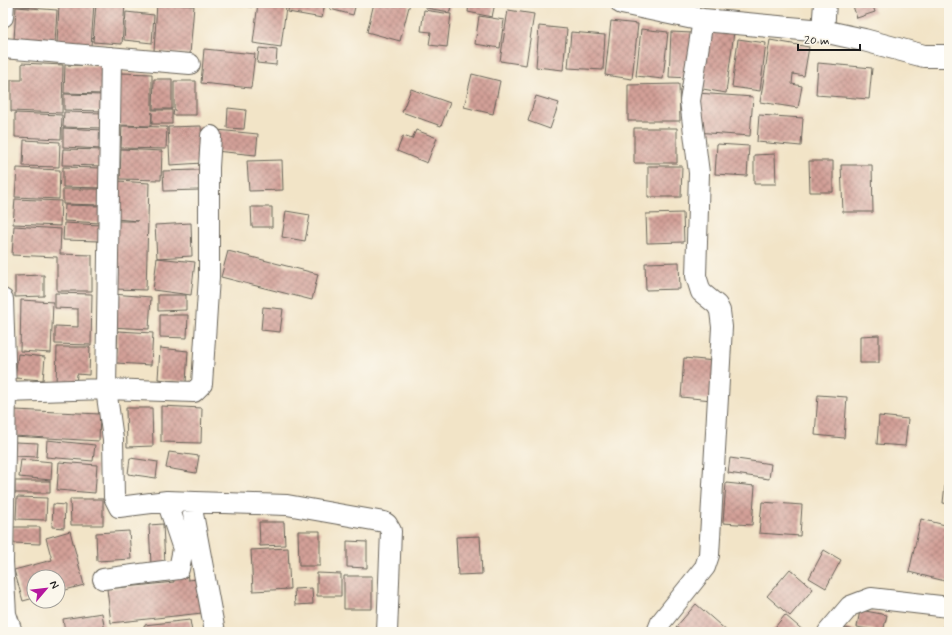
<svg xmlns="http://www.w3.org/2000/svg" width="952" height="635" font-family="Mynerve,sans-serif">
<style>
.building{fill:url(#building-cross-hatch)}
.lines{fill:none;stroke-linecap:round;stroke-linejoin:round}
.minor-casing{stroke:#676258;stroke-width:22}
.tertiary-casing{stroke:#676258;stroke-width:24}
.minor{stroke:#fff;stroke-width:20}
.tertiary{stroke:#fff;stroke-width:22}
</style>
<defs>
<pattern id="building-cross-hatch" width="8" height="8" patternUnits="userSpaceOnUse"><rect width="8" height="8" fill="#d3a098"/><path d="M0 0l8 8M0 8l8-8" fill="none" stroke="#aa827b"/></pattern>
</defs>
<rect width="100%" height="100%" fill="#fbf7ec"/>
<filter id="ink" filterUnits="userSpaceOnUse"><feTurbulence type="fractalNoise" baseFrequency=".025" numOctaves="2"/><feDisplacementMap in="SourceGraphic" scale="8" xChannelSelector="R" yChannelSelector="G"/><feConvolveMatrix kernelMatrix="1 2 1 2 8 2 1 2 1" color-interpolation-filters="sRGB"/></filter>
<filter id="wash" filterUnits="userSpaceOnUse"><feTurbulence type="fractalNoise" baseFrequency=".012" numOctaves="4" result="noise"/><feDisplacementMap in="SourceGraphic" scale="16" xChannelSelector="R" yChannelSelector="G"/><feGaussianBlur stdDeviation="0.9" result="paint"/><feColorMatrix in="noise" values="0 0 0 0 0 0 0 0 0 0 0 0 0 0 0 0 0 1.4 0 .05"/><feComposite in="paint" operator="in"/></filter>
<g filter="url(#wash)">
<rect width="100%" height="100%" fill="#f2e4c7"/>
<g id="blocks">
<path class="building" d="M13 3H40L39 7 13 6Z
M94 3 91 46 57 44 59 4Z
M96 3H125L122 44 93 42Z
M157 3 194 6 190 54 154 51Z
M223 3H252V7Z
M258 3 286 7 281 47 253 43Z
M289 3H325L322 18 288 12Z
M332 3H356L353 15 330 9Z
M374 3H410L400 41 367 32Z
M427 3H451L450 12 426 8Z
M469 3H495L492 17 468 12Z
M852 3H872L875 12 857 18Z
M16 7 57 10 55 43 14 40Z
M424 10 451 14 447 47 429 45 431 32 421 31Z
M508 10 534 14 526 65 500 61Z
M126 12 154 15 152 43 124 40Z
M479 16 504 20 500 48 475 44Z
M611 21 638 24 632 79 605 75Z
M539 26 567 29 563 70 536 67Z
M705 28 734 32 726 93 697 88Z
M641 29 668 32 663 79 636 76Z
M571 32 605 35 603 70 568 68Z
M671 32 692 33 690 78 669 77Z
M738 39 766 43 760 91 732 87Z
M770 40 809 47 804 76 793 74 792 84 802 86 798 108 760 102Z
M259 48 277 50 276 65 257 63Z
M204 49 255 54 251 88 201 83Z
M22 63 63 65 62 113 11 111V80H22Z
M818 63 872 68 869 99 816 95Z
M65 65 103 66V94L64 93Z
M120 73 152 74V110H172V124H152V112L151 126 119 125Z
M472 74 500 81 493 114 464 107Z
M154 79H172V109H153Z
M174 81H196V115H173L174 110H176L174 109Z
M679 84 680 121H628V85Z
M411 89 450 103 441 126 402 112Z
M697 93 753 97 750 136 695 132Z
M64 94 103 95V111L64 110Z
M536 96 559 103 550 129 528 121Z
M228 108 246 110 244 129 227 128Z
M64 112 103 113V128L63 127Z
M15 113 62 115 61 139 15 137Z
M759 115 803 118 801 146 757 142Z
M122 126 167 127 166 149 121 148Z
M201 126 203 163 170 165 168 127Z
M63 128 102 130V149L63 147Z
M634 128H677V163H634Z
M217 130 258 134 256 155 215 151Z
M416 130 437 138 427 163 397 151 403 136 412 139Z
M24 140 60 142 59 167 23 166Z
M717 144 749 146 747 176 715 174Z
M63 149 103 150V166L62 165Z
M121 149 162 151 161 180 120 179Z
M775 154 776 184H754V155Z
M282 160 283 190 249 191 247 161Z
M809 161H833V192H810Z
M841 165H872L873 212H843Z
M648 166H682L681 197H648Z
M63 167 102 168V188L63 187Z
M17 168 60 170 59 199 15 197Z
M199 170V190L164 191 163 171Z
M118 181 149 183 146 290 114 289 115 221H138L116 219Z
M63 189H101V205L63 204Z
M15 199 61 201 60 226 13 224Z
M65 205 101 206V223L64 221Z
M251 207H272V227H252Z
M286 211 310 215 305 241 282 237Z
M683 213 684 242 647 243 646 214Z
M64 223 101 225 100 241 63 240Z
M191 223 192 256 157 258 155 225Z
M14 226 61 229 60 254 92 255V291H57V257L12 255Z
M228 251 318 274 312 300 221 277Z
M157 258 195 262 191 295 153 290Z
M679 262 680 289 646 290 645 263Z
M44 275V296L15 297V276Z
M55 293 92 294 91 345 55 344V326L78 327V309L55 308Z
M112 294 151 297 149 329 110 327Z
M158 295H186V310L158 311Z
M21 300 53 302 51 353 20 351Z
M263 307 283 309 280 332 261 330Z
M160 315H188L187 338 160 337Z
M118 331 153 333 151 365 116 363Z
M879 335V363H860V336Z
M57 347H90L89 375 77 374 76 386 56 385Z
M160 348 188 351 186 382 158 379Z
M18 354 45 357 43 380 15 378Z
M684 358 715 361 712 400 681 397Z
M818 395 847 397 844 438 815 435Z
M161 406 202 408 201 443 161 442Z
M126 408H152L153 446 127 447Z
M15 410 100 414 99 441 13 436Z
M879 416 908 419 905 446 877 444Z
M47 440 95 445 93 461 46 457Z
M15 442 38 443 37 457 14 456Z
M169 452 199 456 196 473 166 468Z
M130 458 158 462 156 478 128 474Z
M730 458 771 464 769 479 728 473Z
M21 459 52 462 51 480 19 477Z
M59 462 97 465 95 493 57 490Z
M947 466 949 467V504L943 503Z
M15 481H50V493H15Z
M726 483 755 486 752 525 723 523Z
M17 497 47 498 46 520 16 519Z
M70 499H103V525H71Z
M762 502 802 505 800 536 759 533Z
M53 504 65 505 64 528 52 527Z
M921 519 949 526V582L909 572Z
M259 522H284L285 545 260 546Z
M163 524 165 564 151 565 149 525Z
M13 527H40V544L12 543Z
M70 531 84 585 58 592V577H34V598L23 601 14 570 52 560 46 538Z
M129 531 131 559 97 561 96 533Z
M298 531H320V566H299Z
M480 536 482 574 458 575 456 537Z
M347 541 367 542V568L347 567Z
M288 548 290 589 253 591 251 550Z
M824 550 841 560 826 588 809 578Z
M790 569 813 589 790 616 767 596Z
M187 573 188 580 199 579 202 613 111 623 107 589 174 582 173 575Z
M317 573 341 574V596H317Z
M344 576H372V609H344Z
M312 588 313 604 295 605 294 589Z
M696 604 728 632H683L676 627Z
M860 610 887 615 883 632 857 627Z
M102 613 105 632H65L63 619Z
M785 615 805 632H771Z
M190 620 192 632H145L144 625Z
M943 626H949V632H943Z
M845 628 859 631 858 632H844Z"/>
</g>
</g>
<g filter="url(#ink)">
<use href="#blocks" fill-opacity="0" stroke="#676258" stroke-width="1"/>
<g class="lines">
<g class="minor-casing">
<path id="minor" d="M3 17 4 3
M3 48 190 64
M111 57 106 389 113 439 114 497 119 507 167 501 287 505 384 522 387 524 391 531 387 632
M3 299 6 392 3 562 6 614 12 632
M6 392 106 389 194 392 202 384 209 277V167L211 136
M191 503 215 632
M103 579 179 569 183 549 167 501
M657 632 661 622 705 567 709 555 722 327 720 311 717 305 701 292 696 276 699 173 690 101 703 20
M828 632 850 606 871 598 949 607"/>
</g>
<g class="tertiary-casing">
<path id="tertiary" d="M622 3 703 20 823 31 864 40 924 56H949
M823 31 825 3"/>
</g>
<use href="#minor" class="minor"/>
<use href="#tertiary" class="tertiary"/>
</g>
</g>
<rect width="952" height="635" fill="none" stroke="#fbf7ec" stroke-width="16"/>
<g transform="translate(46 589) rotate(62)"><circle r="19" fill="#fbf7ec" stroke="#a29f99"/>
<path d="M0-3L7 15L0 10L-7 15Z" fill="#b5179e"/>
<text y="-6" font-size="11" font-weight="bold" text-anchor="middle" fill="#1c1c1c">N</text>
</g>
<path d="M798 44v6h62v-6" fill="none" stroke="#1c1c1c" stroke-width="2"/>
<text x="804" y="44" font-size="12" fill="#1c1c1c" stroke="#fbf7ec" stroke-width="3" paint-order="stroke">20 m</text>
</svg>
